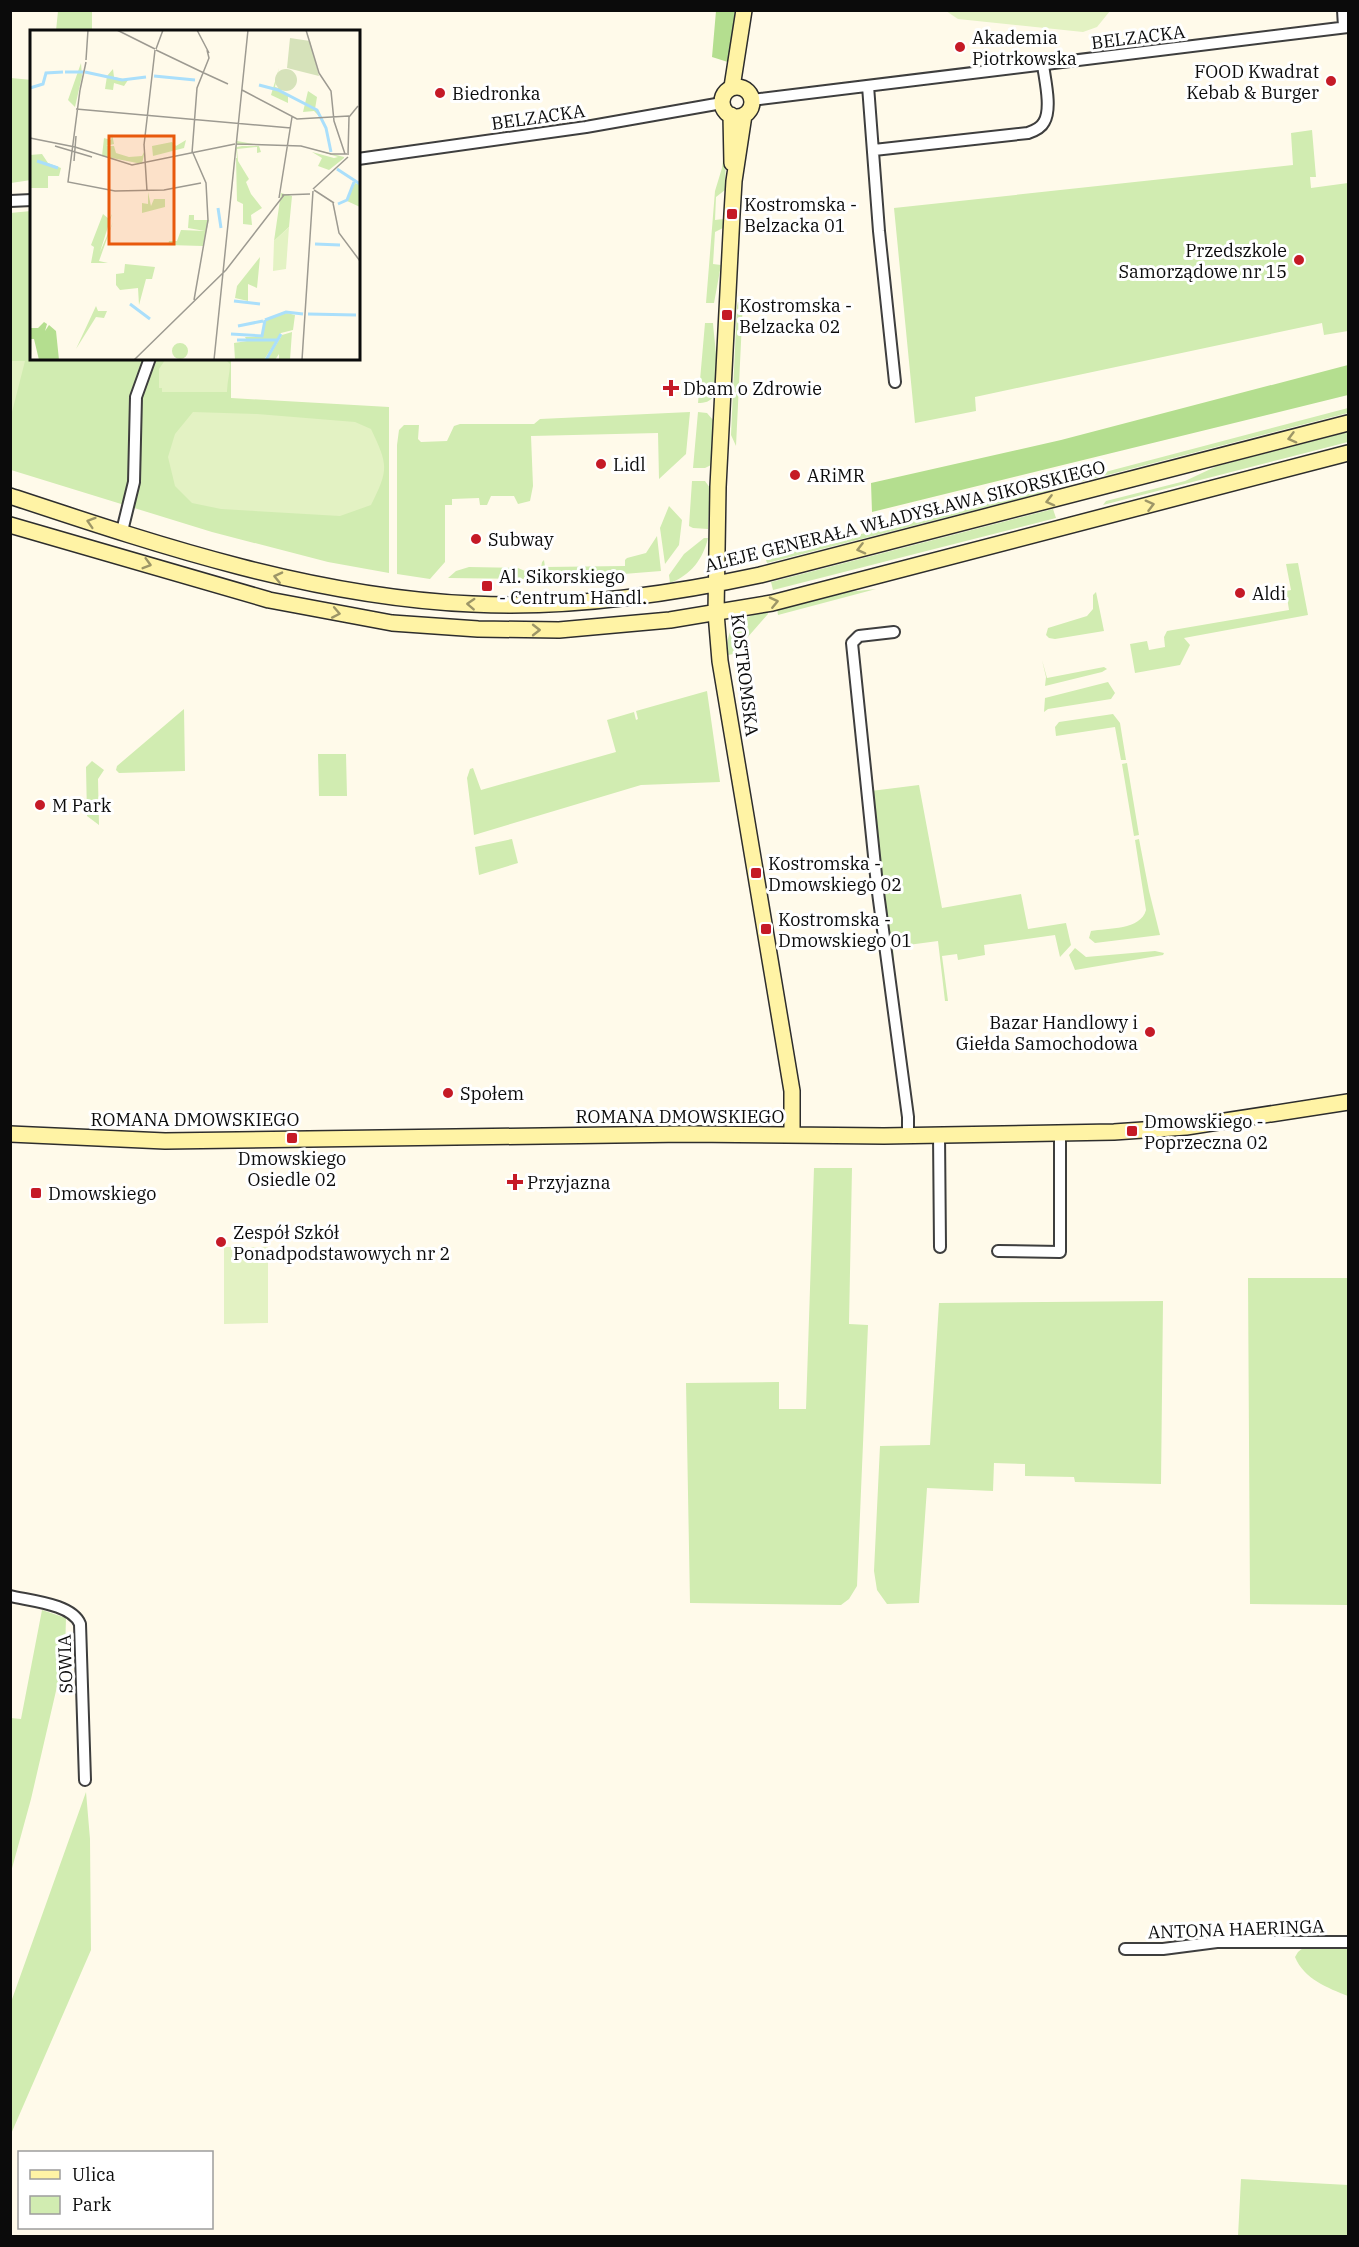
<svg xmlns="http://www.w3.org/2000/svg" width="1359" height="2247" font-family="'IBM Plex Serif',serif">
<style>
.green{fill:#d1ecb1}
.forest{fill:#b4de8f}
.pitch{fill:#e3f2c3}
.lines{fill:none;stroke-linecap:round;stroke-linejoin:round}
.street-casing{stroke:#3e3e3e;stroke-width:14}
.secondary-casing{stroke:#2d2d2d;stroke-width:18}
.street{stroke:#fff;stroke-width:10}
.secondary{stroke:#fff3a5;stroke-width:15}
.oneway{stroke:#9d9667}
.poi-dot{fill:#c51a26;stroke:#fff;stroke-width:2}
.labels{text-anchor:middle;dominant-baseline:central;stroke-width:6;stroke-linejoin:round;paint-order:stroke}
.poi-label{font-size:18px;fill:#0b0b0b;stroke:#fff;text-anchor:start}
.street-label{font-size:18px;fill:#0b0b0b;stroke:#fff}
.inset-river{fill:none;stroke:#aadffb;stroke-width:3}
.inset-road{fill:none;stroke:#9d9a91;stroke-width:1.5}
.view{fill:#e8590c;fill-opacity:0.15;stroke:#e8590c;stroke-width:3}
.inset-edge{fill:none;stroke:#0b0b0b;stroke-width:3}
</style>
<rect width="100%" height="100%" fill="#fffaea"/>
<path class="green" d="M58 11H92V31H56Z
M11 78 32 80 31 180 11 183Z
M1312 130 1316 177H1310L1311 188 1348 183V331L1324 335 1322 323 975 397 976 411 915 423 894 208 1293 165 1291 133Z
M726 150 725 190 716 197 715 220 723 219V228L715 232 713 264 721 265 714 303H706L715 191 722 168 724 152Z
M31 211 32 358 231 359V398L389 407V573L328 562 212 532 11 470 10 213Z
M743 301 736 446 731 435 737 306 738 302Z
M705 323H713C714 340 721 380 714 395 711 402 704 403 698 403Z
M1348 408V413L1057 488 1056 485Z
M690 412 686 454 659 479 658 433 531 436 533 486 530 501 518 504 514 496H491L487 505H480L479 498 452 499V505H445V562L430 579 397 574V445L399 430 404 425H419L418 439 421 442 447 441 454 426 460 424H534L540 419Z
M698 412 707 413 713 420 711 465 705 468H693Z
M1348 432V442L1103 505 1106 501 1185 481 1217 466Z
M692 481H705L710 488 708 529 693 528 689 526Z
M1044 487H1048L1050 491 767 563 766 560 768 558Z
M669 506 682 520 679 545 665 564 660 528Z
M1053 509 1056 518 773 590 771 582Z
M657 536 661 571 548 580 541 568 542 562 544 560 545 567 625 566V560L627 558 646 553Z
M704 538H708C703 559 691 575 670 583L669 575 684 554Z
M1298 563 1308 615 1184 638 1190 645 1180 665 1135 673 1130 644 1147 641 1149 650 1165 647 1164 637 1167 631 1289 610 1286 591 1291 590 1286 564Z
M469 567 518 568 525 571 532 579 448 578 456 571Z
M876 589 778 615 777 609 847 592Z
M1096 592 1104 631 1055 639 1049 638 1046 635 1048 628 1087 616 1093 609V595Z
M767 611 768 614 733 654 728 655C724 624 741 618 767 611Z
M1042 660 1047 678 1104 667 1107 669 1102 672 1045 686 1046 677Z
M1108 682 1115 693 1111 699 1048 709 1044 712 1045 698Z
M707 691 720 782 641 785 474 835 467 778 470 769 473 768 481 790 616 752 607 720 634 712 636 720 638 719 636 711Z
M184 709 185 771 119 773 116 770 117 766Z
M1113 714 1120 723 1126 760H1121L1115 727 1056 736 1055 727 1059 722Z
M318 754H346L347 796H319Z
M92 761 104 770 98 779 99 825 87 816 86 767Z
M1127 763 1139 835 1134 836 1122 764Z
M919 785 942 908 1021 894 1028 929 1066 923 1071 945 1060 957 1055 935 984 945 985 955 958 960 957 954 942 956 948 1001H945L938 941 893 947 894 960 892 961 871 791Z
M512 839 518 863 479 875 475 847Z
M1139 839 1149 891 1160 935 1095 943 1089 938 1091 931C1108 928 1141 930 1146 910L1135 840Z
M1075 948 1086 957 1155 951 1164 953 1163 955 1075 970 1069 955Z
M814 1168H852L849 1324 868 1325 857 1586 849 1599 841 1605 690 1603 686 1383 779 1382V1409H806Z
M1248 1278H1348V1605L1250 1604Z
M1163 1301 1161 1484 1075 1482 1074 1477 1025 1476V1464L994 1463 993 1491 927 1488 919 1603 887 1604 877 1590 874 1571 880 1446 930 1445 939 1303Z
M42 1610 66 1618 65 1652 31 1799 11 1872V1718L21 1719Z
M86 1792 90 1839 91 1950 11 2134V2002Z
M1303 1948 1348 1949V1996C1328 1988 1304 1979 1295 1957L1298 1952Z
M1241 2179 1348 2185V2236H1238Z"/>
<path class="forest" d="M716 11H735L731 63 712 57Z
M1348 365V395L872 512 871 483 1061 440Z"/>
<path class="pitch" d="M946 11H1110L1097 27 1083 32 958 19Z
M165 360 227 361 230 364C230 373 227 382 227 392H162V388H159V369Z
M11 361H25L11 416 10 361Z
M193 412 257 414 355 422 371 429C388 465 389 469 371 505L340 516 221 509 192 503 175 486 168 457 175 434Z
M224 1247H268V1323L224 1324Z"/>
<g class="lines">
<g class="street-casing">
<path id="street" d="M1343 10 1344 27
M868 86 879 231 895 382
M752 100 1348 27
M874 150 1028 133C1034 131 1041 128 1044 122 1052 109 1045 80 1043 65
M358 159 586 127 722 103
M10 201 32 200
M122 531 134 482 136 397 150 358
M894 632 859 636 852 643 877 885 908 1117V1135
M939 1134 940 1247
M998 1251 1060 1252V1133
M10 1596C31 1601 72 1604 80 1624L85 1780
M1125 1949H1163L1217 1942H1348"/>
</g>
<g class="secondary-casing">
<path id="secondary" d="M722 102a15 15 0 1 1 30 0a15 15 0 1 1-30 0Z
M732 87 744 10
M731 115 732 163
M744 115 734 181 732 214 718 487 716 613 720 661 792 1091V1135
M10 496C161 546 313 597 472 604 568 609 667 595 760 575L1348 423
M10 525 269 600 392 623 478 629 559 630 670 620 772 603 1348 453
M10 1134 165 1141 686 1134 884 1136 1114 1132 1186 1127 1348 1102"/>
</g>
<use href="#street" class="street"/>
<use href="#secondary" class="secondary"/>
</g>
<defs><path id="oneway-chevron" d="M-2-3.5L2.5 0L-2 3.5" fill="none" stroke-width="1.6" stroke-linecap="round" stroke-linejoin="round" transform="scale(1.5)"/></defs>
<g class="oneway">
<use href="#oneway-chevron" transform="translate(1292 438) rotate(165)"/>
<use href="#oneway-chevron" transform="translate(1050 501) rotate(166)"/>
<use href="#oneway-chevron" transform="translate(1150 505) rotate(-15)"/>
<use href="#oneway-chevron" transform="translate(91 522) rotate(-163)"/>
<use href="#oneway-chevron" transform="translate(861 549) rotate(166)"/>
<use href="#oneway-chevron" transform="translate(147 564) rotate(16)"/>
<use href="#oneway-chevron" transform="translate(278 577) rotate(-167)"/>
<use href="#oneway-chevron" transform="translate(774 602) rotate(-13)"/>
<use href="#oneway-chevron" transform="translate(471 604) rotate(-177)"/>
<use href="#oneway-chevron" transform="translate(336 613) rotate(11)"/>
<use href="#oneway-chevron" transform="translate(536 630)"/>
</g>
<g class="poi-dot">
<circle cx="960" cy="47" r="6"/>
<circle cx="1331" cy="81" r="6"/>
<circle cx="440" cy="93" r="6"/>
<rect x="726" y="208" width="12" height="12" rx="3"/>
<circle cx="1299" cy="260" r="6"/>
<rect x="721" y="309" width="12" height="12" rx="3"/>
<path d="M668 379h6v6h6v6h-6v6h-6v-6h-6v-6h6z"/>
<circle cx="601" cy="464" r="6"/>
<circle cx="795" cy="475" r="6"/>
<circle cx="476" cy="539" r="6"/>
<rect x="481" y="580" width="12" height="12" rx="3"/>
<circle cx="1240" cy="593" r="6"/>
<circle cx="40" cy="805" r="6"/>
<rect x="750" y="867" width="12" height="12" rx="3"/>
<rect x="760" y="923" width="12" height="12" rx="3"/>
<circle cx="1150" cy="1032" r="6"/>
<circle cx="448" cy="1093" r="6"/>
<rect x="1126" y="1125" width="12" height="12" rx="3"/>
<rect x="286" y="1132" width="12" height="12" rx="3"/>
<path d="M512 1173h6v6h6v6h-6v6h-6v-6h-6v-6h6z"/>
<rect x="30" y="1187" width="12" height="12" rx="3"/>
<circle cx="221" cy="1242" r="6"/>
</g>
<g class="labels">
<g class="poi-label">
<text x="972" y="37">Akademia<tspan x="972" dy="21">Piotrkowska</tspan></text>
<text x="1319" y="71" text-anchor="end">FOOD Kwadrat<tspan x="1319" dy="21">Kebab &amp; Burger</tspan></text>
<text x="452" y="93">Biedronka</text>
<text x="744" y="204">Kostromska -<tspan x="744" dy="21">Belzacka 01</tspan></text>
<text x="1287" y="250" text-anchor="end">Przedszkole<tspan x="1287" dy="21">Samorządowe nr 15</tspan></text>
<text x="739" y="305">Kostromska -<tspan x="739" dy="21">Belzacka 02</tspan></text>
<text x="683" y="388">Dbam o Zdrowie</text>
<text x="613" y="464">Lidl</text>
<text x="807" y="475">ARiMR</text>
<text x="488" y="539">Subway</text>
<text x="499" y="576">Al. Sikorskiego<tspan x="499" dy="21">- Centrum Handl.</tspan></text>
<text x="1252" y="593">Aldi</text>
<text x="52" y="805">M Park</text>
<text x="768" y="863">Kostromska -<tspan x="768" dy="21">Dmowskiego 02</tspan></text>
<text x="778" y="919">Kostromska -<tspan x="778" dy="21">Dmowskiego 01</tspan></text>
<text x="1138" y="1022" text-anchor="end">Bazar Handlowy i<tspan x="1138" dy="21">Giełda Samochodowa</tspan></text>
<text x="460" y="1093">Społem</text>
<text x="1144" y="1121">Dmowskiego -<tspan x="1144" dy="21">Poprzeczna 02</tspan></text>
<text x="292" y="1158" text-anchor="middle">Dmowskiego<tspan x="292" dy="21">Osiedle 02</tspan></text>
<text x="527" y="1182">Przyjazna</text>
<text x="48" y="1193">Dmowskiego</text>
<text x="233" y="1232">Zespół Szkół<tspan x="233" dy="21">Ponadpodstawowych nr 2</tspan></text>
</g>
<g class="street-label">
<text transform="translate(1138 37) rotate(-7)">BELZACKA</text>
<text transform="translate(538 117) rotate(-8)">BELZACKA</text>
<text transform="translate(905 516) rotate(-14)">ALEJE GENERAŁA WŁADYSŁAWA SIKORSKIEGO</text>
<text transform="translate(745 675) rotate(83)">KOSTROMSKA</text>
<text x="680" y="1116">ROMANA DMOWSKIEGO</text>
<text x="195" y="1119">ROMANA DMOWSKIEGO</text>
<text transform="translate(65 1664) rotate(-92)">SOWIA</text>
<text transform="translate(1236 1929) rotate(-2)">ANTONA HAERINGA</text>
</g>
</g>
<g transform="translate(30 30)">
<rect width="330" height="330" fill="#fffaea"/>
<path d="M51 33 52 46 45 77 38 70ZM249 38 245 57 253 59 250 61 258 66V73L241 65ZM83 39 84 47 98 50 94 56 84 53 83 60 75 59 77 46ZM278 61 287 67 285 79 291 88 284 81 273 82ZM82 104 84 114 76 116H84L86 123 99 127 112 126 115 120 112 134 72 126 74 108 81 110ZM156 110 154 118 123 126 122 116 142 112 146 116ZM207 111 229 115H207V117L212 116H229L231 122 227 123V117L207 119 208 131 219 149 216 152 221 164 232 178 221 185 222 195 213 194V174L207 171 206 128H207L206 119ZM280 118 314 127V128L299 140 288 136 292 128 282 122 304 128 308 127ZM12 124 18 133 31 138 29 146H18V158H0V125ZM325 153 330 155V177L317 171ZM118 162 121 176 124 169H135V177L112 183V173L118 174ZM251 163 262 166 259 197 244 211ZM73 184 79 189 82 184 70 222 83 192 69 231 78 233H61L64 217 61 215ZM159 185H164V190H179L173 216 138 215 139 211H147L151 200 175 201 158 198ZM230 227 227 258 218 254V271L205 268 207 256ZM95 234 125 237 122 249H116L109 275 108 258 90 260 86 255V244L94 243ZM66 276 68 281H77L74 288 66 287 46 319ZM257 283 265 285 263 300 251 303 234 330H205L204 313 217 311 215 307H232L235 290ZM262 302 260 330H249V324L245 330H237L252 305ZM142 321a8 8 0 1 1 16 0a8 8 0 1 1-16 0Z" fill="#d1ecb1"/>
<path d="M14 292 17 294 15 301 19 295 26 301 29 330H9L4 309H0V298H8Z" fill="#b4de8f"/>
<path d="M260 8 280 11 289 46 257 38ZM245 50a11 11 0 1 1 22 0a11 11 0 1 1-22 0Z" fill="#d6e2ba"/>
<path d="M259 197 256 239 243 241 244 211Z" fill="#e3f2c3"/>
<path class="inset-river" d="M35 42H54M55 42 92 50 116 47M124 46 165 50M229 55 248 60 287 80 296 98 301 122M0 58 13 54 16 43 33 42M7 131 28 138M307 139 330 154M308 174 317 170 324 152M188 178 191 198M285 214 310 215M204 271 230 274M100 274 120 289M278 284 326 285M235 290 256 282 273 284M208 296 233 291M201 304 232 306 235 290M207 310H248M236 330 251 304"/>
<path class="inset-road" d="M87 0 125 19M167 0 179 23M276 0 289 43M126 19 133 0M126 20 174 43M56 30 58 0M174 43 198 54M289 43 301 61 304 91 315 124M50 60 38 152 85 161 134 160 171 153M50 60 56 32M212 60 267 89 319 86M46 79 261 98M0 108 45 117 102 135 205 114M114 114 117 161M207 114 271 116 301 124H317M114 115 125 20M25 116 62 127M162 123 167 58 179 28 177 20M163 123 176 153 178 190 164 270M318 125 319 87 328 76M44 131 46 106M283 159 318 127M284 160 304 173M252 165 280 164M249 168 262 87M303 173 309 203 330 231M104 330 196 240 254 165M184 330 218 0M272 330 283 161"/>
<path class="view" d="M79 106H144V214H79Z"/>
<rect width="330" height="330" class="inset-edge"/>
</g>
<rect width="1359" height="2247" fill="none" stroke="#0b0b0b" stroke-width="24"/>
<rect x="18" y="2151" width="195" height="78" fill="#ffffff" stroke="#9d9d9d" stroke-width="1.5"/>
<rect x="30" y="2170" width="30" height="9" fill="#fff3a5" stroke="#9d9d9d" stroke-width="1.5"/>
<text x="72" y="2181" font-size="18" fill="#0b0b0b">Ulica</text>
<rect x="30" y="2196" width="30" height="18" fill="#d1ecb1" stroke="#9d9d9d" stroke-width="1.5"/>
<text x="72" y="2211" font-size="18" fill="#0b0b0b">Park</text>
</svg>
